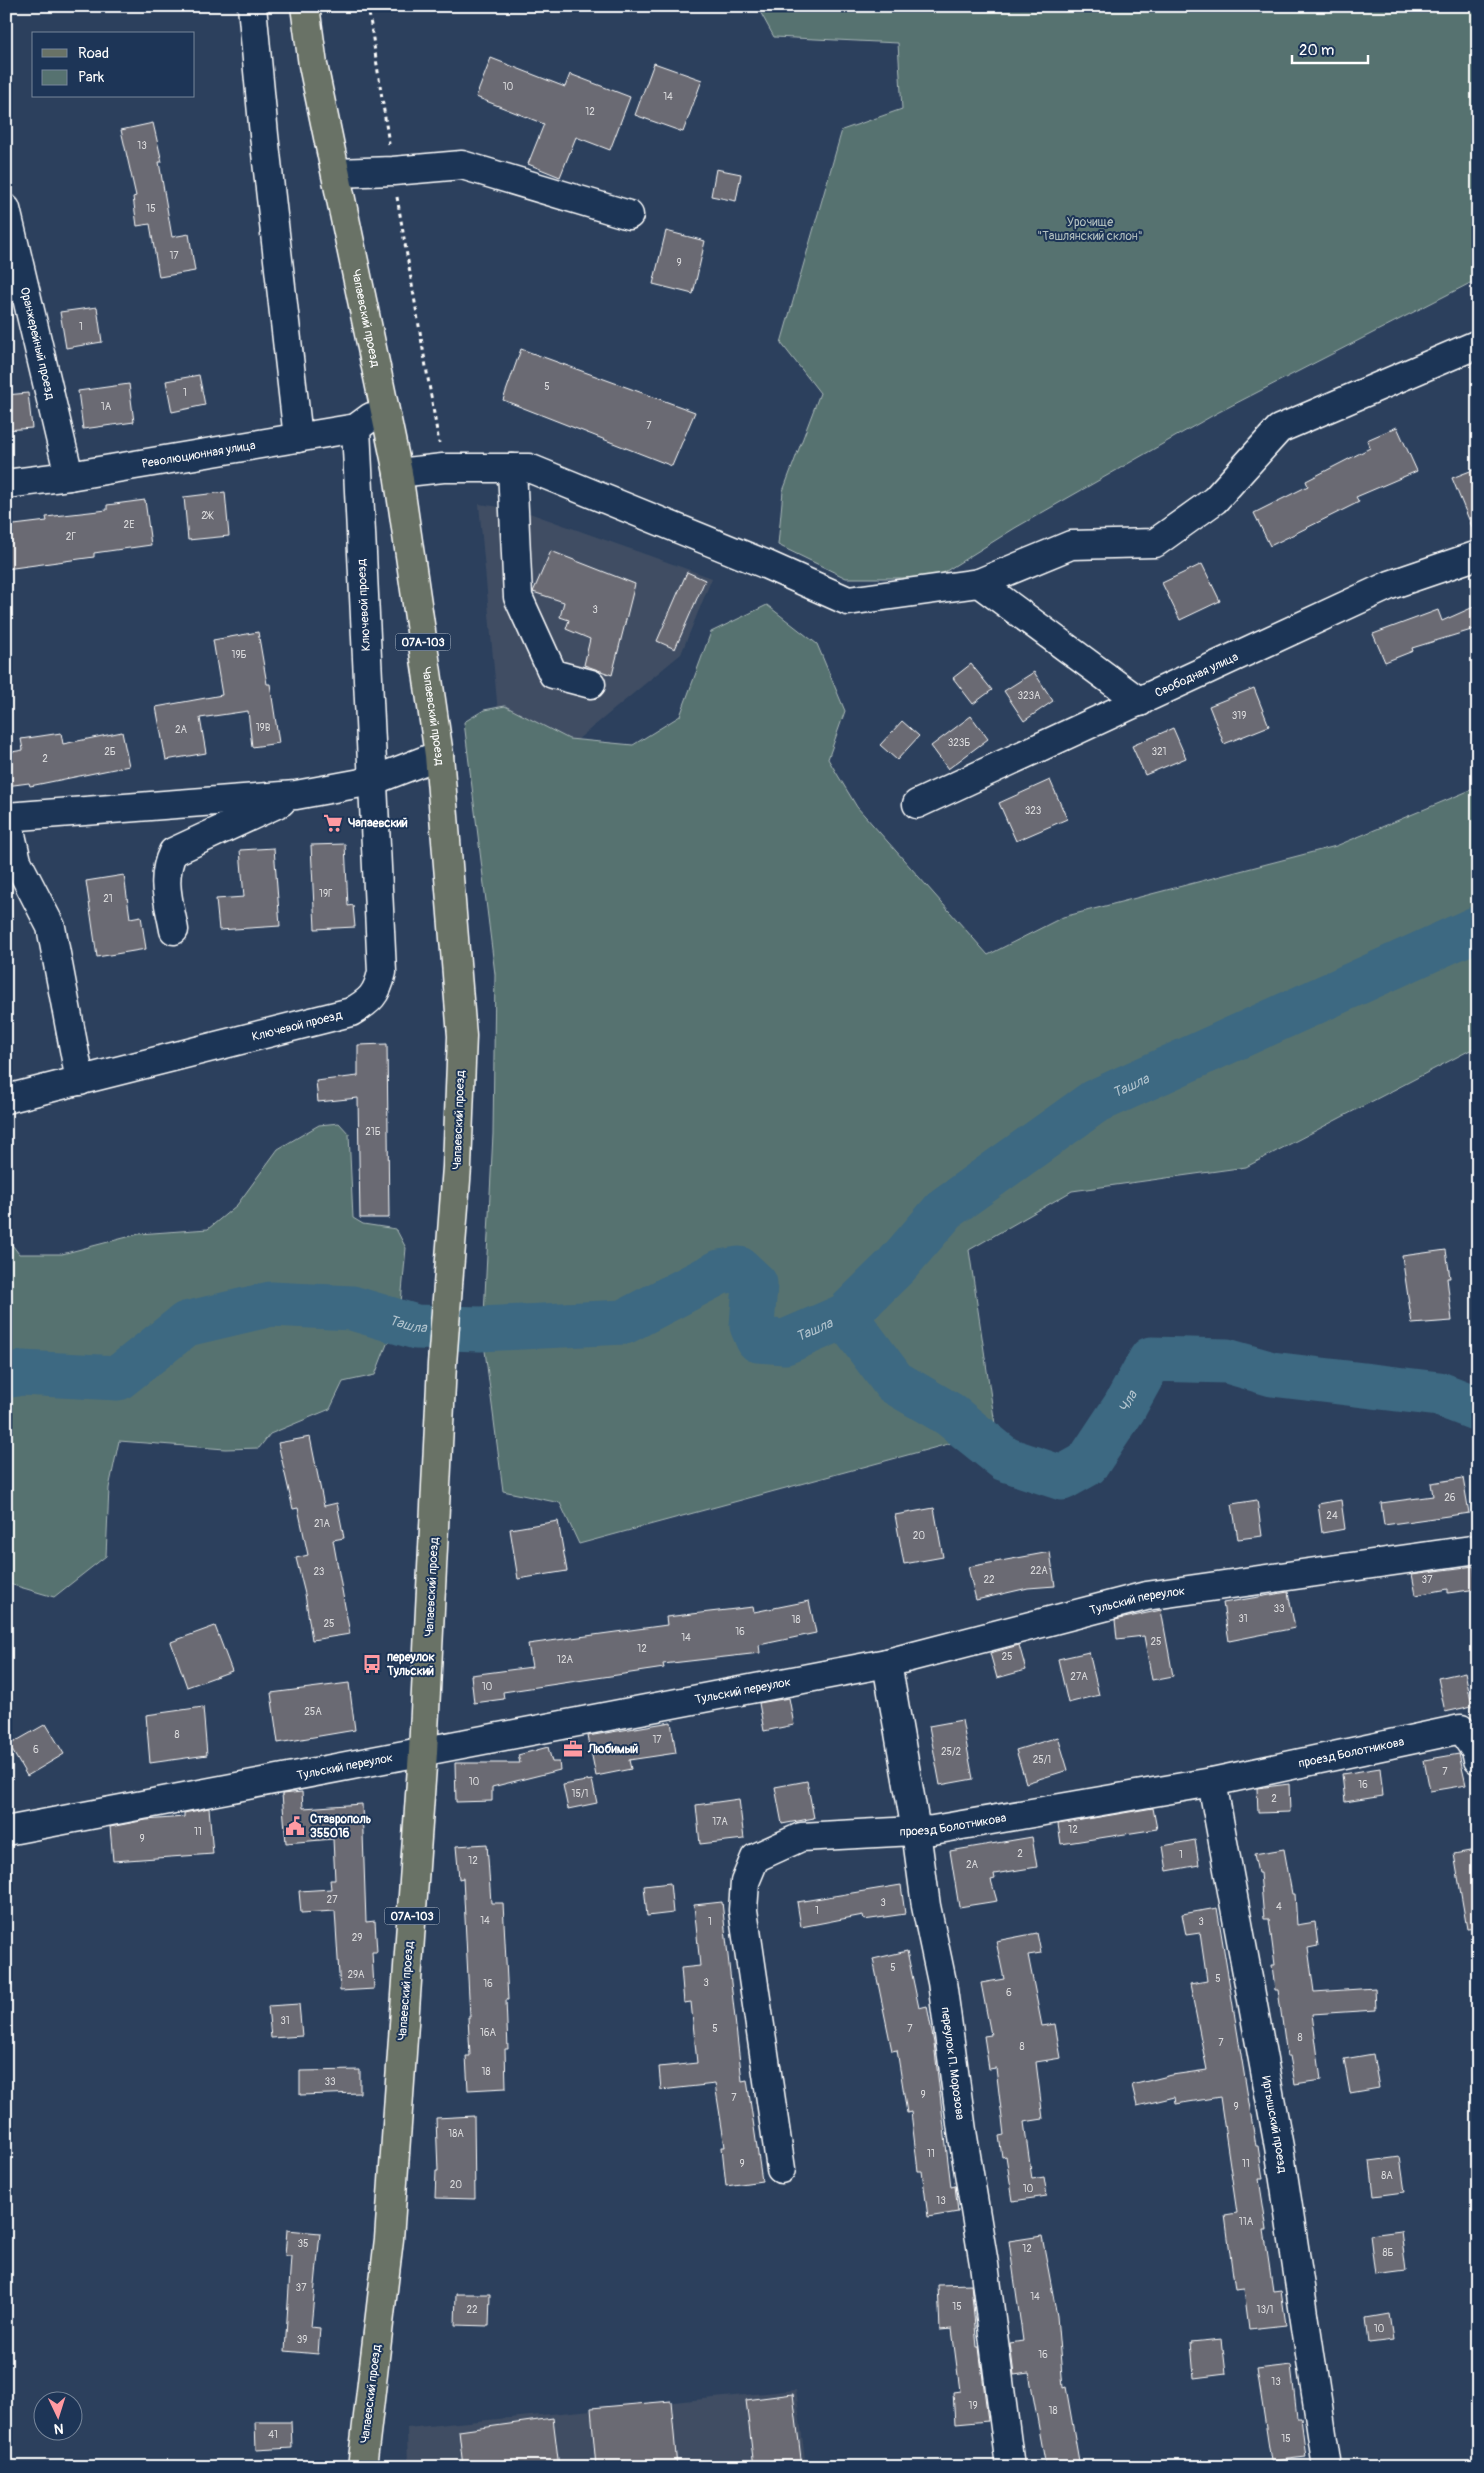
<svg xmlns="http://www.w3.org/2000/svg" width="1484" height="2473" font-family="Pangolin,sans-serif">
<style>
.built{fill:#3f4d64}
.green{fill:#567270;stroke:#aab8b8}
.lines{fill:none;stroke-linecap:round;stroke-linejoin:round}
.river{stroke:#3d6982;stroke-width:45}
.building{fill:#6a6a73;stroke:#fff}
.minor-casing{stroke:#fff;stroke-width:31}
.major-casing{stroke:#fff;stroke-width:31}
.path{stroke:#fff;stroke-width:3;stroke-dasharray:4 4;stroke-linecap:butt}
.minor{stroke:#1d3557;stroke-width:28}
.major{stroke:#697266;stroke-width:28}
.labels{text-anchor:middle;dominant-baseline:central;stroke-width:4;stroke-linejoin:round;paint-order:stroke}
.number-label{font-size:10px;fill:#dadadc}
.shield{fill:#1d3557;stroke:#bbc2cd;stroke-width:1}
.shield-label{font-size:11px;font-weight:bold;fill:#fff}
.park-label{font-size:12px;fill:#b3c0bf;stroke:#1d3557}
.street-label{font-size:12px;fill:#fff;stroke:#1d3557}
.poi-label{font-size:12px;font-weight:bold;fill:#fff;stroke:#1d3557;text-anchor:start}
.water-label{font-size:14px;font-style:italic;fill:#b1c3cd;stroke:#1d3557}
</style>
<rect width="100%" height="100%" fill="#2c405d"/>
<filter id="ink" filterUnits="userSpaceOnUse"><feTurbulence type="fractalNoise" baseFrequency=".02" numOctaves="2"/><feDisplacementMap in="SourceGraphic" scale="10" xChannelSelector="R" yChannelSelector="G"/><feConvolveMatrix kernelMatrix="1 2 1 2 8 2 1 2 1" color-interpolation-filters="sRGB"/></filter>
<g filter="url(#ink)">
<path class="built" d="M479 504 521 510 712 578 681 654 571 745 498 713Z
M796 2390 806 2467H408L407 2428Z"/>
<path class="green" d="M757 6H1478V279L1217 413 1015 528 935 578H846L778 545 783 491 820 393 781 343 842 130 902 109 898 43 774 37Z
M767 605 817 644 845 711 828 759 857 807 988 955 1063 917 1336 846 1478 787V1046L1246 1167 1072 1191 969 1250 996 1431 579 1544 560 1503 503 1491 483 1335 493 1134 495 974 464 722 484 710 505 706 569 739 633 745 680 716 711 632Z
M339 1123 349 1134 353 1218 363 1224 396 1229 406 1248 398 1336 387 1344 375 1375 343 1382 330 1409 270 1434 259 1448 225 1449 119 1441 109 1488 106 1556 54 1597 6 1583V1237L19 1254H62L139 1234 208 1229 237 1205 278 1149 319 1125Z"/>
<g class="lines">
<g class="river">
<path id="s1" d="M845 1316 894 1382 949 1414 1005 1459 1062 1478 1087 1464 1124 1408 1151 1359 1227 1361 1272 1374 1439 1394 1478 1409"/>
<path id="s2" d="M6 1376 22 1373 118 1378 186 1324 271 1304 352 1308 416 1327 480 1329 624 1322 720 1272 739 1269 755 1284 752 1326 758 1340 785 1342 845 1316 896 1266 946 1208 1094 1102 1478 928"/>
</g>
</g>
<path class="building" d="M491 58 565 87 570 74 630 97 610 150 576 137 560 177 528 164 544 124 476 97Z
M654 63 702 80 683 132 635 115Z
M153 123 162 162H159L172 237 189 234 195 271 159 277 150 224 137 226 133 197 136 196 121 130Z
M716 169 741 174 736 201 711 196Z
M666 231 705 241 693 294 653 284Z
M97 307 102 342 66 348 60 312Z
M521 349 695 412 672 466 503 400Z
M199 375 205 405 172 412 166 381Z
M129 384 134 422 83 429 78 391Z
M28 393 32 428 6 430V395Z
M1397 427 1417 471 1356 497 1359 502 1270 546 1254 513 1308 486 1306 481 1370 448 1367 440Z
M1478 468V539H1477L1452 478Z
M225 492 229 536 188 540 184 497Z
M145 500 151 545 94 553V557L6 569V526L47 521 46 517 107 510V505Z
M551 551 635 584 612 675 584 665 590 639 566 629 569 620 560 617 564 602 533 592Z
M1202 564 1220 601 1180 620 1162 583Z
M687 572 705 580 675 649 657 641Z
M1478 605V628L1412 648 1413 651 1385 662 1373 634 1438 610 1442 621Z
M258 632 267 684H270L279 743 252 747 248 711 200 718 206 753 166 760 156 707 222 695 213 640Z
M971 664 992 690 973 704 953 678Z
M1034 672 1053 701 1024 721 1004 691Z
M1254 688 1269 726 1224 744 1209 706Z
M971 716 988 739 948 769 931 746Z
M902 721 919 736 897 760 880 745Z
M1173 728 1186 758 1145 775 1132 746Z
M122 732 129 766 30 786 29 783 6 786V753L23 750 21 739 61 733 63 744Z
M1050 780 1067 819 1016 841 999 803Z
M345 844 348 906 353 905 355 927 315 929 311 845Z
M274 848 280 926 219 930 216 899 244 897 240 850Z
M124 875 130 918 141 916 146 949 97 957 86 881Z
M387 1044 389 1218H360L358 1098 318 1102 316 1081 358 1076V1045Z
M1446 1250 1450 1278H1447L1452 1321 1412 1324 1402 1256Z
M310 1437 324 1506 337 1503 344 1538 333 1540 350 1634 312 1640 305 1594 296 1558 308 1555 298 1508 293 1509 278 1443Z
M1463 1478 1469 1513 1384 1525 1381 1503 1433 1496 1431 1483Z
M1257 1500 1262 1536 1238 1539 1232 1504Z
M1341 1500 1345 1529 1322 1533 1318 1504Z
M934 1508 943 1557 904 1564 895 1515Z
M558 1521 567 1571 518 1579 510 1529Z
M1050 1552 1055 1586 1028 1588 976 1600 968 1567Z
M1474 1566 1477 1589 1448 1593V1589L1416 1595 1412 1574Z
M1288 1592 1295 1628 1229 1641 1223 1603Z
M809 1601 816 1633 759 1645 760 1653 663 1664 664 1668 503 1692 504 1699 474 1703 471 1675 532 1667 528 1644 667 1625 666 1617 753 1607 754 1612Z
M1161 1610 1173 1676 1152 1680 1144 1636 1117 1639 1115 1620Z
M215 1626 232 1671 187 1687 171 1642Z
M1019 1645 1026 1670 997 1678 990 1653Z
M1089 1652 1099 1695 1068 1703 1058 1659Z
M1465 1672 1472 1706 1445 1712 1438 1678Z
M349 1683 355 1730 278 1743 271 1693Z
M789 1698 794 1725 764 1731 759 1703Z
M203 1707 207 1755 150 1763 146 1715Z
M962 1720 973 1779 940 1785 929 1726Z
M671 1722 676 1753 629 1760 631 1769 596 1776 588 1736Z
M46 1724 64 1754 27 1776 9 1745Z
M1058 1737 1068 1770 1026 1783 1016 1750Z
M548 1747 552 1762H559L560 1770 492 1787V1801L456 1802 455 1763H520L518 1755Z
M1459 1754 1466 1785 1430 1791 1424 1760Z
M1380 1768 1383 1796 1345 1802 1342 1774Z
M592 1780 597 1803 568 1809 563 1785Z
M807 1781 814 1818 782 1824 775 1787Z
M1289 1784 1290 1812 1258 1813 1257 1788Z
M302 1792 303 1808 362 1804 366 1922 375 1921 377 1952H372L374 1989 340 1991 335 1911 301 1913 299 1891 331 1889 330 1880H335L333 1839 286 1843 282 1794Z
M739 1799 744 1839 700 1844 696 1805Z
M209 1808 213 1854 113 1861 110 1827 146 1820 184 1817V1813Z
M1153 1808 1157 1829 1061 1844 1058 1824Z
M1032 1837 1037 1867 994 1874 995 1879 991 1880 997 1901 959 1907 950 1851Z
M1195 1840 1199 1865 1167 1871 1163 1846Z
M487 1844 491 1903H503L508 2000H506L508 2049H505L506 2088 468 2090 466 2056H470L468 2017H470L463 1878 459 1879 456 1846Z
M1284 1849 1292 1894H1295L1297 1925 1315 1922 1318 1946 1308 1948 1314 1992 1375 1988 1376 2010 1312 2014 1321 2080 1295 2084 1290 2056H1287L1278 1990H1275L1272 1965H1275L1269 1919H1264L1260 1873H1258L1254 1854Z
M1475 1850 1478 1868V1928L1467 1929 1454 1854Z
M670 1883 673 1913 647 1916 644 1886Z
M901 1885 905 1914 864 1920 863 1915 801 1927 797 1902Z
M722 1902 742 2081 747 2080 762 2181 726 2186 722 2147H725L715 2084 661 2090 659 2067 697 2063 691 2002 684 2003 681 1968 700 1966 694 1905Z
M1217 1908 1256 2146H1258L1263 2179H1259L1267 2230H1264L1273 2291 1281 2290 1286 2325 1249 2329 1244 2289 1235 2290 1231 2261 1225 2215 1237 2213 1220 2097 1176 2104 1175 2097 1137 2106 1132 2085 1172 2075 1207 2070 1190 1984 1207 1981 1200 1933 1186 1935 1182 1914Z
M1037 1933 1041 1953 1028 1955 1042 2026 1055 2024 1061 2058 1036 2062 1043 2119 1024 2122 1032 2179 1044 2177 1047 2196 1013 2201 1006 2156 1002 2157 999 2136 1004 2135 996 2068 989 2069 984 2036 991 2035 981 1983 1004 1979 996 1941Z
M907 1951 919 2008 927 2006 934 2043 951 2187 955 2186 958 2212 928 2217 922 2171H918L911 2112 907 2113 897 2050 892 2051 873 1959Z
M299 2004 302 2036 271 2038 268 2006Z
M1373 2054 1379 2088 1350 2093 1344 2059Z
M360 2070V2093L300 2095V2071Z
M474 2116 475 2199 435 2198 436 2171H438L436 2118Z
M1400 2157 1405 2192 1374 2196 1370 2161Z
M287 2230 320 2233 311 2327 320 2328 318 2354 285 2351 291 2256H285Z
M1401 2231 1406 2271 1375 2275 1370 2235Z
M1042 2236 1057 2316 1063 2388 1066 2387 1080 2467H1046L1029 2373 1014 2375 1010 2343 1023 2341 1009 2241Z
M971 2284 977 2347H979L988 2421 955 2424 953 2392 960 2391 952 2329 940 2330 938 2285Z
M456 2294H490L489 2326 455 2325Z
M1389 2314 1393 2340 1369 2343 1366 2318Z
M1222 2339 1226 2374 1194 2378 1191 2342Z
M1291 2365 1297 2418H1301L1306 2457 1271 2461 1257 2369Z
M793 2394 802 2467H754L746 2400Z
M671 2401 677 2467H596L591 2408Z
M553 2418 559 2467H463L459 2431Z
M255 2422H291L292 2448 256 2450Z"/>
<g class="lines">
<g class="minor-casing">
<g id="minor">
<path d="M252 6 264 135 298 438"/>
<path d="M336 173 393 171 462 165 629 215"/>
<path id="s3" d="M6 209 69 476"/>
<path d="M512 468 518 597 553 674 591 684"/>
<path d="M398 473 443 468H529L765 564 848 601 979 583 1140 702"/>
<path id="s4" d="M6 484 69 476 356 428 371 417"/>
<path d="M979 583 1071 545 1155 543 1215 500 1279 429 1478 344"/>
<path id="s5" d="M917 804 1390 585 1478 555"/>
<path d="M6 817 296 795 372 781 439 755"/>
<path d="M7 817 17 861 51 927 80 1081"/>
<path d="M174 930C169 902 160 879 173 852L281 802"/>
<path id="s6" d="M6 1099 351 1012C370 1001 377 995 382 972L356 428"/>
<path id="s7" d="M887 1663 916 1831 926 1906 942 1982 962 2131 984 2264 1010 2467"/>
<path id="s8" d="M1212 1782 1279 2147 1327 2467"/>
<path id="s9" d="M6 1831 887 1663 1146 1596 1478 1549"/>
<path id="s10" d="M781 2169 743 1910 745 1882 755 1858 801 1837 933 1830 1212 1782 1461 1729 1476 1751 1478 1760"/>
</g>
</g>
<g class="major-casing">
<g id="major">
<path id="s11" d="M305 6 313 65 398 473 439 755 462 1036 457 1167 442 1364 423 1752 389 2239 362 2467"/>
</g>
</g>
<path class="path" d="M368 6 389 144
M397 197 439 443"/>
<use href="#minor" class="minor"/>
<use href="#major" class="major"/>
</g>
</g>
<defs>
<g id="supermarket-bare" transform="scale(1.5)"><path d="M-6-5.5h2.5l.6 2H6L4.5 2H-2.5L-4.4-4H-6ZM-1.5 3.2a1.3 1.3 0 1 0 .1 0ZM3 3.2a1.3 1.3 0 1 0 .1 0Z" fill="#ff9aa2" stroke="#1d3557" stroke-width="2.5" paint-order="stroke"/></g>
<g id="bus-bare" transform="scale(1.5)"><path d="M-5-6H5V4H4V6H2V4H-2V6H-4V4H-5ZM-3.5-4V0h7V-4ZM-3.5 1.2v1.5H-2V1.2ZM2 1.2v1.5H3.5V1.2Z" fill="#ff9aa2" stroke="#1d3557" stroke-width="2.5" paint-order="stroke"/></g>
<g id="office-bare" transform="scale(1.5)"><path d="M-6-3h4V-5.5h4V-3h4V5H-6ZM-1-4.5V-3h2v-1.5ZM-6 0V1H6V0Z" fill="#ff9aa2" stroke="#1d3557" stroke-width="2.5" paint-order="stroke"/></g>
<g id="civic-bare" transform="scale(1.5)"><path d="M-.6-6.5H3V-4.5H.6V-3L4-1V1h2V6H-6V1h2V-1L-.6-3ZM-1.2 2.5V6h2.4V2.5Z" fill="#ff9aa2" stroke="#1d3557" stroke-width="2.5" paint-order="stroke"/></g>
</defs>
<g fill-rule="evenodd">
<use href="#supermarket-bare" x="333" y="823"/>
<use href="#bus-bare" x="372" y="1664"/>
<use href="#office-bare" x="573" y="1749"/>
<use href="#civic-bare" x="295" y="1826"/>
</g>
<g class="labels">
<g class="number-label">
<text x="508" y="87">10</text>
<text x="668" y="97">14</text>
<text x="590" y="112">12</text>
<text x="142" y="146">13</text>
<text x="151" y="209">15</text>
<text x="174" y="256">17</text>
<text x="679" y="263">9</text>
<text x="81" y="327">1</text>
<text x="547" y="387">5</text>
<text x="185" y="393">1</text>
<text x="106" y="407">1А</text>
<text x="649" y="426">7</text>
<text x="207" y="516">2Ж</text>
<text x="129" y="525">2Е</text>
<text x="71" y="537">2Г</text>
<text x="595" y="610">3</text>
<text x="239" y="655">19Б</text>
<text x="1029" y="696">323А</text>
<text x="1239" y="716">319</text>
<text x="263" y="728">19В</text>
<text x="181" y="730">2А</text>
<text x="959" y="743">323Б</text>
<text x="110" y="752">2Б</text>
<text x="1159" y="752">321</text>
<text x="45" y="759">2</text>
<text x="1033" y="811">323</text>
<text x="326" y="894">19Г</text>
<text x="108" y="899">21</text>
<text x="373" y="1132">21Б</text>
<text x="1450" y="1498">26</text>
<text x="1332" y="1516">24</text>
<text x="322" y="1524">21А</text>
<text x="919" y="1536">20</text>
<text x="1039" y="1571">22А</text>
<text x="319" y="1572">23</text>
<text x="989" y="1580">22</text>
<text x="1427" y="1580">37</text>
<text x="1279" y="1609">33</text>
<text x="1243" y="1619">31</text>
<text x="796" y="1620">18</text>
<text x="329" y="1624">25</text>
<text x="740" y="1632">16</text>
<text x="686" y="1638">14</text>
<text x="1156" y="1642">25</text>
<text x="642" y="1649">12</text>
<text x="1007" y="1657">25</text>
<text x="565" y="1660">12А</text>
<text x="1079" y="1677">27А</text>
<text x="487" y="1687">10</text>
<text x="313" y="1712">25А</text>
<text x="177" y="1735">8</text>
<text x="657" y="1740">17</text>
<text x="36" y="1750">6</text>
<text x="951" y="1752">25/2</text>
<text x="1042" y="1760">25/1</text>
<text x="1445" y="1772">7</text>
<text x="474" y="1782">10</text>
<text x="1363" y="1785">16</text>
<text x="580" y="1794">15/1</text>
<text x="1274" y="1799">2</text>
<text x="720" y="1822">17А</text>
<text x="1073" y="1830">12</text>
<text x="198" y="1832">11</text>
<text x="142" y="1839">9</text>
<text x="1020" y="1854">2</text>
<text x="1181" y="1855">1</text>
<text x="473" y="1861">12</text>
<text x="972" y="1865">2А</text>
<text x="332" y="1900">27</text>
<text x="883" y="1903">3</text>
<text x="1279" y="1907">4</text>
<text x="817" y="1911">1</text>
<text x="485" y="1921">14</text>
<text x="710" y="1922">1</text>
<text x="1201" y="1922">3</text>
<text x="357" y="1938">29</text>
<text x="893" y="1968">5</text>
<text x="356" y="1975">29А</text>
<text x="1218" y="1979">5</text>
<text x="706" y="1983">3</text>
<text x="488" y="1984">16</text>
<text x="1009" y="1993">6</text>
<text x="285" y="2021">31</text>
<text x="715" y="2029">5</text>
<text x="910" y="2029">7</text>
<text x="488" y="2033">16А</text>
<text x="1300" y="2038">8</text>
<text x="1221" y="2043">7</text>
<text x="1022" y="2047">8</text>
<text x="486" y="2072">18</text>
<text x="330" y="2082">33</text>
<text x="923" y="2095">9</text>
<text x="734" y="2098">7</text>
<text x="1236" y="2107">9</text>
<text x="456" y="2134">18А</text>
<text x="931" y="2154">11</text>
<text x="742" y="2164">9</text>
<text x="1246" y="2164">11</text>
<text x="1387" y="2176">8А</text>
<text x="456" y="2185">20</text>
<text x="1028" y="2189">10</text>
<text x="941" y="2201">13</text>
<text x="1246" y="2222">11А</text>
<text x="303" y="2244">35</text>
<text x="1027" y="2249">12</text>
<text x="1388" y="2253">8Б</text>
<text x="301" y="2288">37</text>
<text x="1035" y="2297">14</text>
<text x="957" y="2307">15</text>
<text x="472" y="2310">22</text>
<text x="1265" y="2310">13/1</text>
<text x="1379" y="2329">10</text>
<text x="302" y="2340">39</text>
<text x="1043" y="2355">16</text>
<text x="1276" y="2382">13</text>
<text x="973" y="2406">19</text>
<text x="1053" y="2411">18</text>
<text x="273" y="2435">41</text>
<text x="1286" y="2439">15</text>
</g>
<g class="shield">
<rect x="395.5" y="633.5" width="55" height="17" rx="4"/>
<rect x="384.5" y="1907.5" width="55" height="17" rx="4"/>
</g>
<g class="shield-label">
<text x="423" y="642">07А-103</text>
<text x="412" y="1916">07А-103</text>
</g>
<g class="park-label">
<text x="1090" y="222">Урочище<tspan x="1090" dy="14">"Ташлянский склон"</tspan></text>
</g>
<g class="street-label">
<text stroke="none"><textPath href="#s11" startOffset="318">Чапаевский проезд</textPath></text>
<text stroke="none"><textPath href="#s3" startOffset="138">Оранжерейный проезд</textPath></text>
<text stroke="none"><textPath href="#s4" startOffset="195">Революционная улица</textPath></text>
<text transform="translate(364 605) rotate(-93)">Ключевой проезд</text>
<text stroke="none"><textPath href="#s5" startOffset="308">Свободная улица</textPath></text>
<text stroke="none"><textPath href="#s11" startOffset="722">Чапаевский проезд</textPath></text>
<text stroke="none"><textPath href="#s6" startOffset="300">Ключевой проезд</textPath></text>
<text transform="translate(459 1120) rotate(-88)">Чапаевский проезд</text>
<text transform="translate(432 1587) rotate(-87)">Чапаевский проезд</text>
<text stroke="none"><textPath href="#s9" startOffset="1155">Тульский переулок</textPath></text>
<text stroke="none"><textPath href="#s9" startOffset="750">Тульский переулок</textPath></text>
<text stroke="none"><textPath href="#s10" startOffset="924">проезд Болотникова</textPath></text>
<text stroke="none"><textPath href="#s9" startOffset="345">Тульский переулок</textPath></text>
<text stroke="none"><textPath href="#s10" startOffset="519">проезд Болотникова</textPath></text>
<text transform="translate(406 1991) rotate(-86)">Чапаевский проезд</text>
<text stroke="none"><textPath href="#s7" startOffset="406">переулок П. Морозова</textPath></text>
<text stroke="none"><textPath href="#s8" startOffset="348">Иртышский проезд</textPath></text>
<text transform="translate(371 2394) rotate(-83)">Чапаевский проезд</text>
</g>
<g class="poi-label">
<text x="348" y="823">Чапаевский</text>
<text x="387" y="1657">переулок<tspan x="387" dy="14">Тульский</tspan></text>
<text x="588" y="1749">Любимый</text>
<text x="310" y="1819">Ставрополь<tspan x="310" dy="14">355016</tspan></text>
</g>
<g class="water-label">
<text stroke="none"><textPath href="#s2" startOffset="1312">Ташла</textPath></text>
<text stroke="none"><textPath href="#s2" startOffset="426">Ташла</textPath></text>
<text stroke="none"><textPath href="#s2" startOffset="908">Ташла</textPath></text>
<text stroke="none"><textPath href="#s1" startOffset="381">Чла</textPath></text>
</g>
</g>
<rect width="1484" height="2473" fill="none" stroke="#1d3557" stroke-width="25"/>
<rect x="12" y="12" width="1459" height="2448" fill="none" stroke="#fff" stroke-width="2" filter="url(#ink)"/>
<rect x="32" y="32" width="162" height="65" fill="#1d3557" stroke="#77869a"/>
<rect x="42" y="49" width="25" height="8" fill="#697266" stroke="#77869a"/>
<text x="78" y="58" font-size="15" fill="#ffffff">Road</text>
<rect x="42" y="70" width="25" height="15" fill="#567270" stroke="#77869a"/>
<text x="78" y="82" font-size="15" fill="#ffffff">Park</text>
<g transform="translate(58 2416) rotate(176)"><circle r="24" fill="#1d3557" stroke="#77869a"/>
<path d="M0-4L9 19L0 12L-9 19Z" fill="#ff9aa2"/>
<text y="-8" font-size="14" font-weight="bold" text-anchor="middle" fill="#ffffff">N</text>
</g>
<path d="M1292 55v8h76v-8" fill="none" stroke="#ffffff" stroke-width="2.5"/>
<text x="1299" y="55" font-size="15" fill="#ffffff" stroke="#1d3557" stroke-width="4" paint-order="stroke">20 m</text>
</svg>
